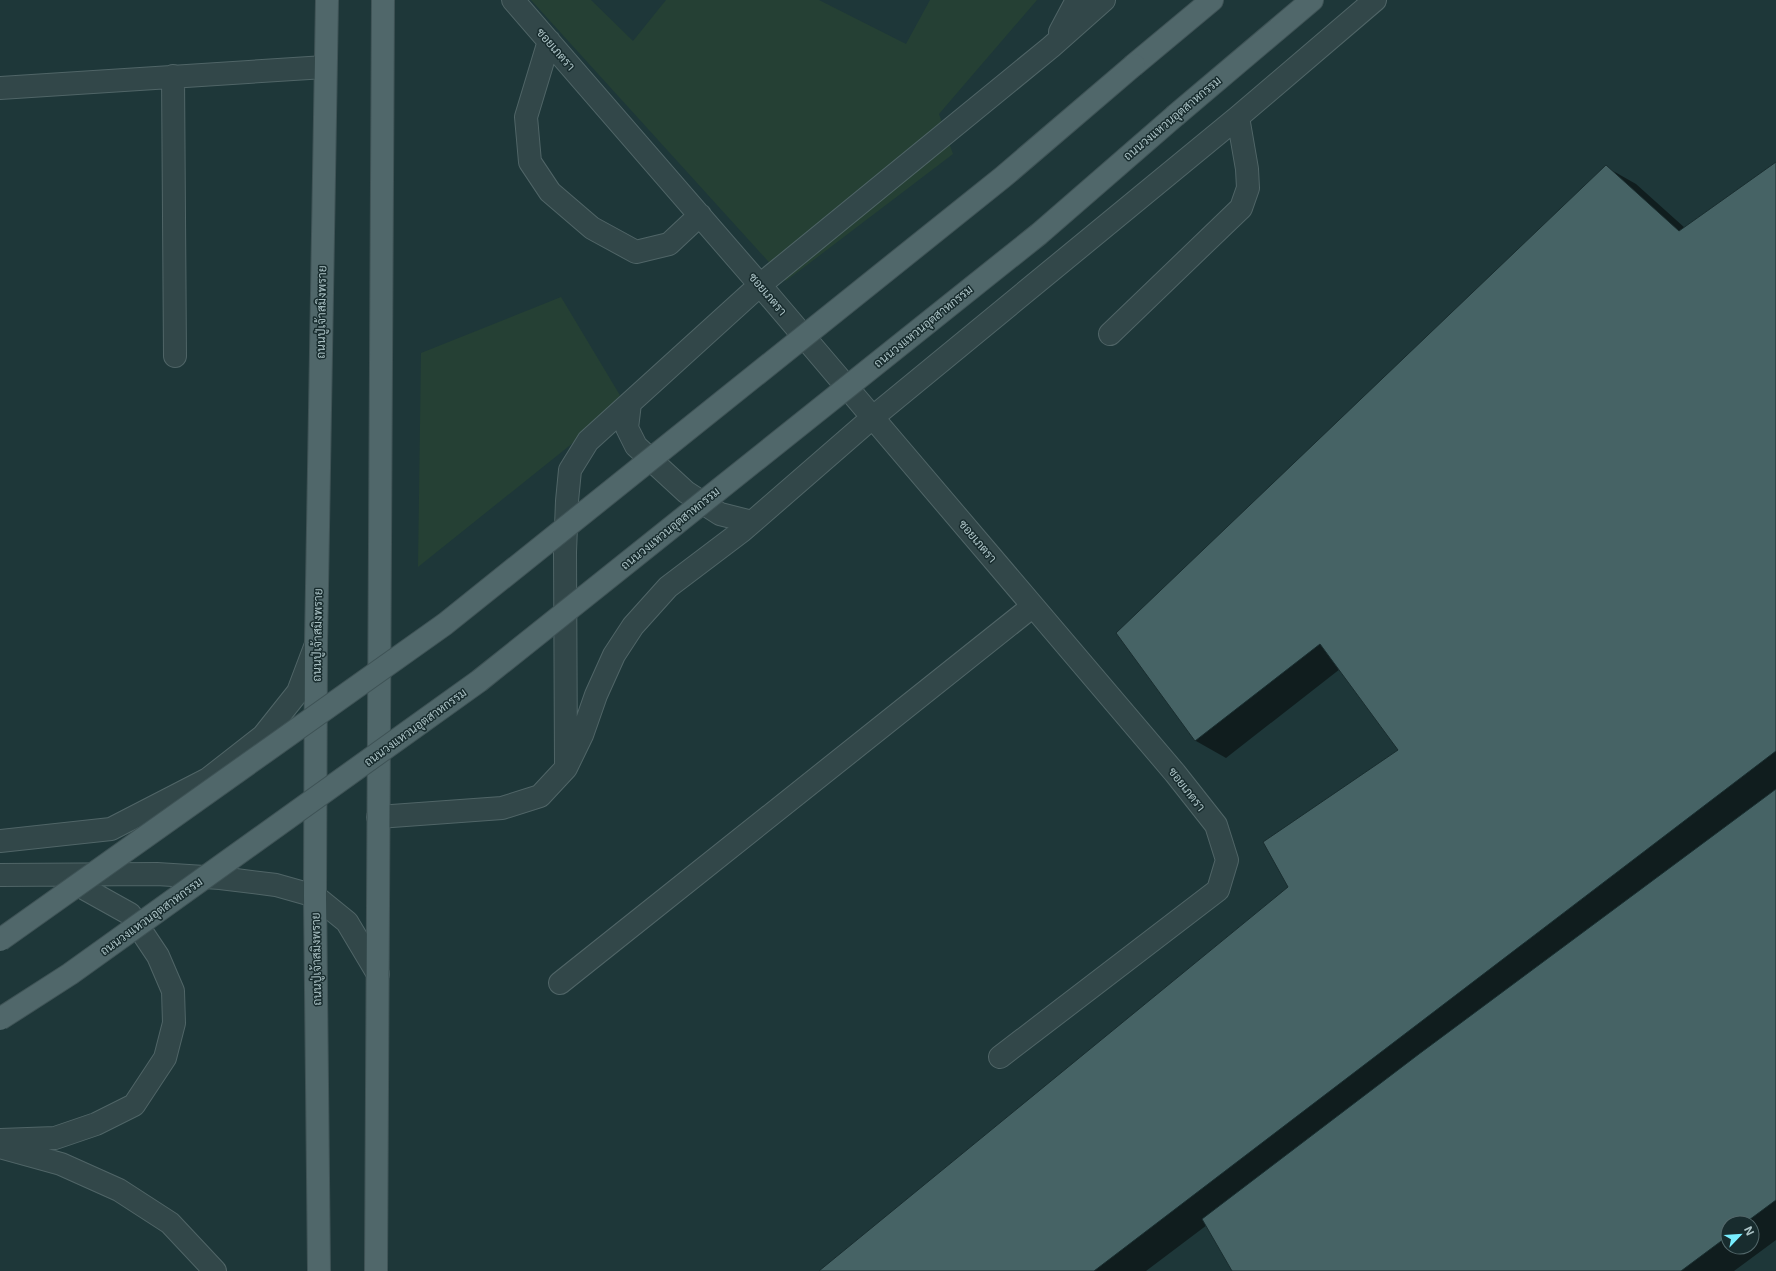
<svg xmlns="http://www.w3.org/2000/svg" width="1776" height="1271" font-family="Inter,Sarabun,sans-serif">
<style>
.green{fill:#254034}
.shadow{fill:#0007;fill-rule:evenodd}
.building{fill:#466365;stroke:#1a2e30}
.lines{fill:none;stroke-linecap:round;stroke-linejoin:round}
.minor-casing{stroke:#506567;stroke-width:24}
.major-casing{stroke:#3f5356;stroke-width:24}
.minor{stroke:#324749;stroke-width:22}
.major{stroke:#50676a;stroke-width:22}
.major-bridge-casing{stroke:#3f5356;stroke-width:24;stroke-linecap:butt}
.major-bridge{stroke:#50676a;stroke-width:22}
.labels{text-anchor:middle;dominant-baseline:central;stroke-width:3;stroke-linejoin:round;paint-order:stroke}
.street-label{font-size:12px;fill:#acc3c6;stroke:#182c2e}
</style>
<rect width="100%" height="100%" fill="#1e3739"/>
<path class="green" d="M531 0H591L633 41 666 0H819L906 44 930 0H1037L939 114 953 154 786 281Z
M561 297 624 402 418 567 421 353Z"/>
<path class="shadow" d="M1776 163V1240L1734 1271H1234L1207 1225 1146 1271H821L1289 887 1399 751 1340 669 1226 758 1196 741 1118 633 1606 167 1636 184 1685 228ZM1728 1223H1752V1247H1728Z"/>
<path class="building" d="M1776 162V751L1094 1271H819L1288 887 1263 842 1398 750 1320 644 1195 741 1116 633 1606 165 1679 231Z
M1776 789V1200L1745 1223H1728V1236L1681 1271H1232L1202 1219 1419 1054Z"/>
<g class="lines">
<g class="minor-casing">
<path id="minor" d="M513 0 760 285 1175 773 1216 825 1227 860 1218 890 1000 1057
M1060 32 1077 0
M549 41 526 117 530 162 550 192 592 228 636 252 669 244 700 215
M173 76 175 356
M0 88 325 67
M1110 334 1241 208 1248 188 1247 169 1238 117
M630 403 627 428 636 446 686 492 720 514 752 522
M566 766 565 552 567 501 570 470 588 441 760 285 1051 47 1104 0
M378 817 502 808 540 796 566 768 582 735 596 695 614 655 633 626 668 587 742 531 872 418 1238 117 1375 0
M0 841 111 829 208 779 263 736 298 692 315 647
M0 875 157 874 220 878 276 885 315 896 347 922 378 974
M560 983 1033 606
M0 1140 55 1138 96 1124 134 1105 165 1058 174 1023 173 991 158 956 130 914 60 875
M0 1147 61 1164 119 1190 170 1223 215 1271"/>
</g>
<g class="major-casing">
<path id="major" d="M1134 65 1212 0
M1176 115 1312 0
M319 1271 315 896 316 645 327 0
M376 1271 383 0"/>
</g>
<use href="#minor" class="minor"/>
<use href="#major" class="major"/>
<g class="major-bridge-casing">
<path id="major-bridge" d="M0 940 445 624 1003 177 1134 65
M0 1019 70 974 479 681 1039 234 1176 115"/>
</g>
<use href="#major-bridge" class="major-bridge"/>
</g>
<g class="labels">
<g class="street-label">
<text transform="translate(556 49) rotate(49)">ซอยเภตรา</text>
<text transform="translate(1172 118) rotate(-40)">ถนนวงแหวนอุตสาหกรรม</text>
<text transform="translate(768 294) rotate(50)">ซอยเภตรา</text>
<text transform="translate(321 312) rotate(-89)">ถนนปู่เจ้าสมิงพราย</text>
<text transform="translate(923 326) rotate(-39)">ถนนวงแหวนอุตสาหกรรม</text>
<text transform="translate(670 528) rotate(-39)">ถนนวงแหวนอุตสาหกรรม</text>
<text transform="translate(978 541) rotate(50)">ซอยเภตรา</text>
<text transform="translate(317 635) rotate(-89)">ถนนปู่เจ้าสมิงพราย</text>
<text transform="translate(415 727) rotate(-36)">ถนนวงแหวนอุตสาหกรรม</text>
<text transform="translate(1187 789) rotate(52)">ซอยเภตรา</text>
<text transform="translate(151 916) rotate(-36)">ถนนวงแหวนอุตสาหกรรม</text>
<text transform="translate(316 959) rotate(-91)">ถนนปู่เจ้าสมิงพราย</text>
</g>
</g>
<g transform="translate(1740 1235) rotate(65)"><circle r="19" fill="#182c2e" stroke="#53686b"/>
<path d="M0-3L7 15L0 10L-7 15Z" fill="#78eeff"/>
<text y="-6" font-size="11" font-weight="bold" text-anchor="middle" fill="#acc3c6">N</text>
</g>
</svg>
